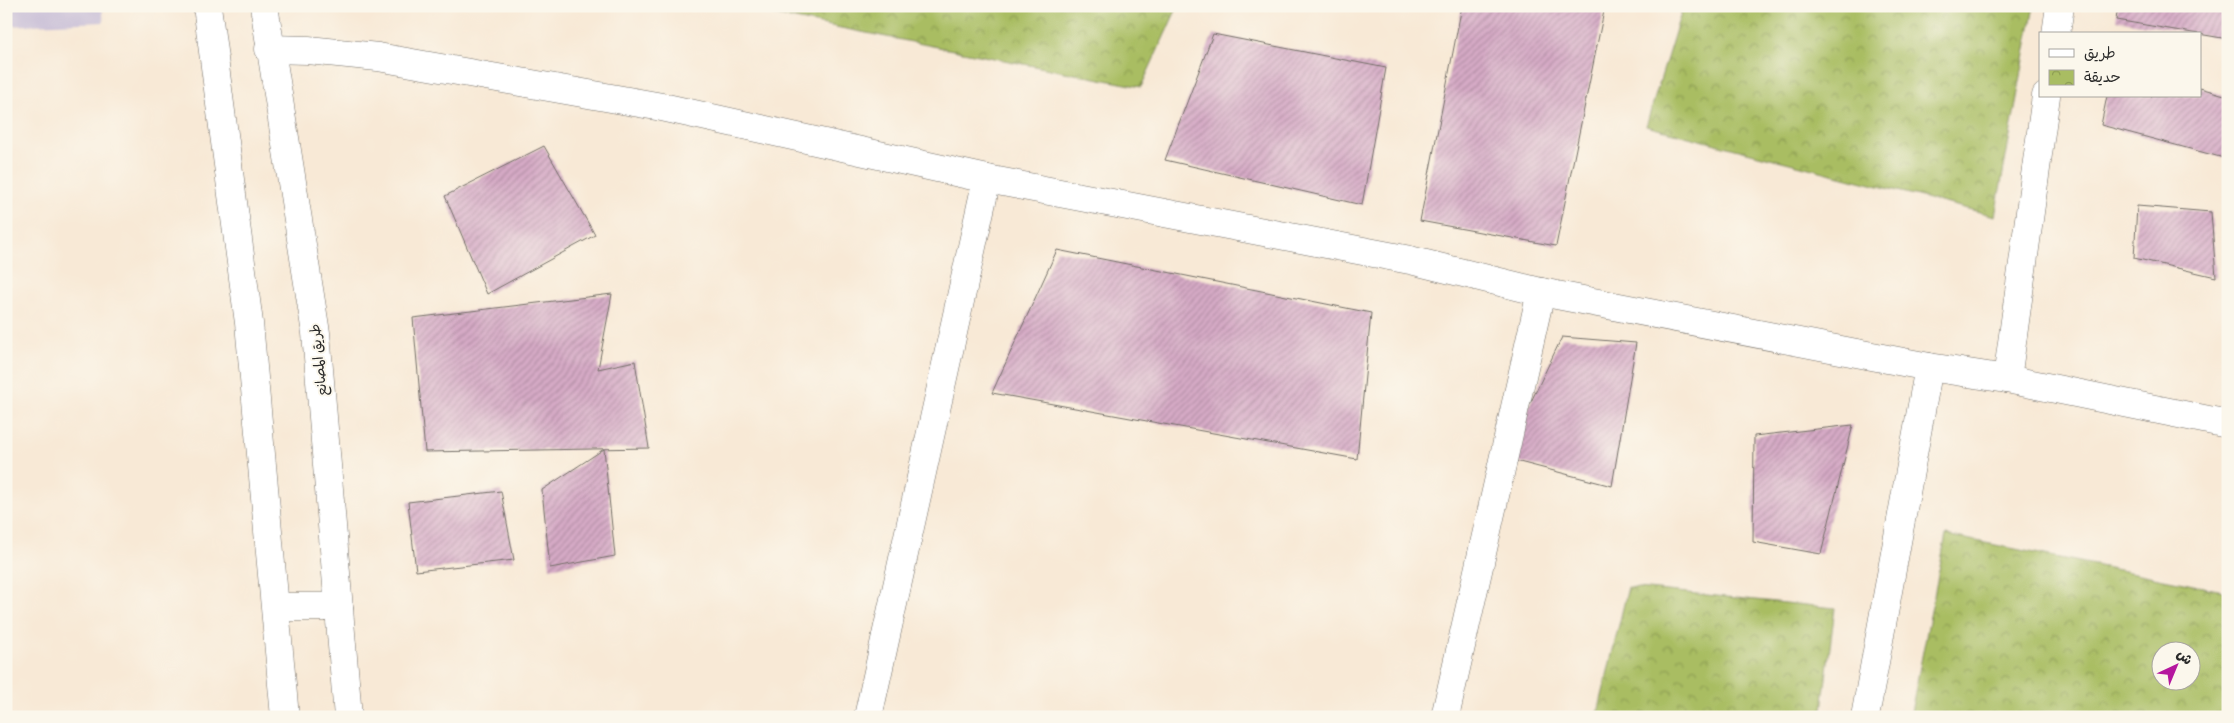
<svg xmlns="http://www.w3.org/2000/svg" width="2234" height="723" font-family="Delius,'Playpen Sans Arabic',sans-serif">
	<defs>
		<pattern id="park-crowns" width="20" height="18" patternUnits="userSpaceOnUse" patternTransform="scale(1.25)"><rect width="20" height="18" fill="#a9bd62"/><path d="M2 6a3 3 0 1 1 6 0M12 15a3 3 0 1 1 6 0" fill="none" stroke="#8a9a51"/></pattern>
		<pattern id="building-hatch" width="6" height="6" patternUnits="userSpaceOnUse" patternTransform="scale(1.25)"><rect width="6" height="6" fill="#d6aac6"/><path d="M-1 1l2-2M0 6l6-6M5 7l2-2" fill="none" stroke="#ae8ba1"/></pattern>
	</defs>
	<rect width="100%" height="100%" fill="#fbf7ec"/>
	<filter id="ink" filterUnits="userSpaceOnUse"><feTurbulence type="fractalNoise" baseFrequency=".02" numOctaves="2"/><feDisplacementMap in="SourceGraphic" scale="10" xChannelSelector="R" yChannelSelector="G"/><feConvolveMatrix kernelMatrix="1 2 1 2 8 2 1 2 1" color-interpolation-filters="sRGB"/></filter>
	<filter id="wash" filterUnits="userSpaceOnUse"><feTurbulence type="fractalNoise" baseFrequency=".0096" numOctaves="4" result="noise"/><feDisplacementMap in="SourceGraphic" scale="20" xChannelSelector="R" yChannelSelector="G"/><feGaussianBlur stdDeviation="1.12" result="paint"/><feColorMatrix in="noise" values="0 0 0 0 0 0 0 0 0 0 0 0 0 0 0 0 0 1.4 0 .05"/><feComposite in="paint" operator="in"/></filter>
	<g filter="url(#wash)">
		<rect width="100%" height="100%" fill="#f8e9d6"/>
		<!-- industrial -->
		<polygon fill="#c9bfd7" points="6,6 102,6 104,22 6,26"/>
		<!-- park -->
		<g fill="url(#park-crowns)" stroke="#6a7446" fill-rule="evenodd">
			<polygon points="729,6 1178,6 1141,87"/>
			<polygon points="1683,6 2034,6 1995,216 1646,126"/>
			<path d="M 1946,535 L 2228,592 L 2228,717 L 1910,717 ZM 2192,650 L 2192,680 L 2162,680 L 2162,650 Z"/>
			<polygon points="1628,587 1835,608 1821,717 1597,717"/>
		</g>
		<g id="blocks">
			<!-- building -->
			<g fill="url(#building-hatch)">
				<polygon points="1462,6 1605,6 1556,246 1420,221"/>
				<polygon points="2118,6 2228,6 2228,39 2116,20"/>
				<polygon points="1213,34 1386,68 1362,205 1165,160"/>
				<polygon points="2200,88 2228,96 2224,158 2101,125 2107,96 2200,96"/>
				<polygon points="544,146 595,235 487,294 445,196"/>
				<polygon points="2137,206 2211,212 2216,277 2134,258"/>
				<polygon points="1057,250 1371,313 1357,459 992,393"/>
				<polygon points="612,294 598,369 635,361 649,448 425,452 413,318"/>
				<polygon points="1562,337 1636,343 1612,486 1504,458"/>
				<polygon points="1853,425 1821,554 1753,542 1754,436"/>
				<polygon points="604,449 615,556 550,568 542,490"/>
				<polygon points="501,491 514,560 416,571 408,502"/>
			</g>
		</g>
	</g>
	<g filter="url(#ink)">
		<use href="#blocks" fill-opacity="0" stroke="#736e67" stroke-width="1"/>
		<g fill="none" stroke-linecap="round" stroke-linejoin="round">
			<defs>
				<g id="minor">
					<polyline points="2056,34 2060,6"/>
					<polyline points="269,49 308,50 378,57 662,107 987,179 1410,260 1541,292 1929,367 2007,379 2228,424"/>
					<polyline points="2007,379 2046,96"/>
					<polyline points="868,717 987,179"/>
					<polyline points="1445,717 1541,292"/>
					<polyline points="1865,717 1929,367"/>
				</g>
				<g id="major">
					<polyline points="207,6 249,323 285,717"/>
					<polyline points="264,6 316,333 348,717"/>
					<polyline points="276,607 339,607"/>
				</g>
			</defs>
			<!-- minor casing -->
			<use href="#minor" stroke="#736e67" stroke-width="29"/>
			<!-- major casing -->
			<use href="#major" stroke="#736e67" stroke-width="29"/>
			<!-- minor -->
			<use href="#minor" stroke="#fff" stroke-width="28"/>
			<!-- major -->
			<use href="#major" stroke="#fff" stroke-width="28"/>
		</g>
	</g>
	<g text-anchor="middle" stroke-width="4" stroke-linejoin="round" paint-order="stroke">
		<!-- street labels -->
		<g font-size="14" fill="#2b2b2b" stroke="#fbf7ec">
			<text transform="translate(318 360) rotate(-96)" y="5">طريق المصانع</text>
		</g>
	</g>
	<!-- margin -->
	<rect width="2234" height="723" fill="none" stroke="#fbf7ec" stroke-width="25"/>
	<!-- legend -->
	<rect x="2039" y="32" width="162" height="65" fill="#fbf7ec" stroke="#a8a59f"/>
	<rect x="2049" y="49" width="25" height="8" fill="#ffffff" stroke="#a8a59f"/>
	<text x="2084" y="58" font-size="15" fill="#2b2b2b">طريق</text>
	<rect x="2049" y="70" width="25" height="15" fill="url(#park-crowns)" stroke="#a8a59f"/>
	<text x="2084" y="82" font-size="15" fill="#2b2b2b">حديقة</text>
	<!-- north arrow -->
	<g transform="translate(2176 666) rotate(44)"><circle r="24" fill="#fbf7ec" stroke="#a8a59f"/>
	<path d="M0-4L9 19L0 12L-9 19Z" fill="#b5179e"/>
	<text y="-8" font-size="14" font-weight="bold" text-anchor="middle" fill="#2b2b2b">ش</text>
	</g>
</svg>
